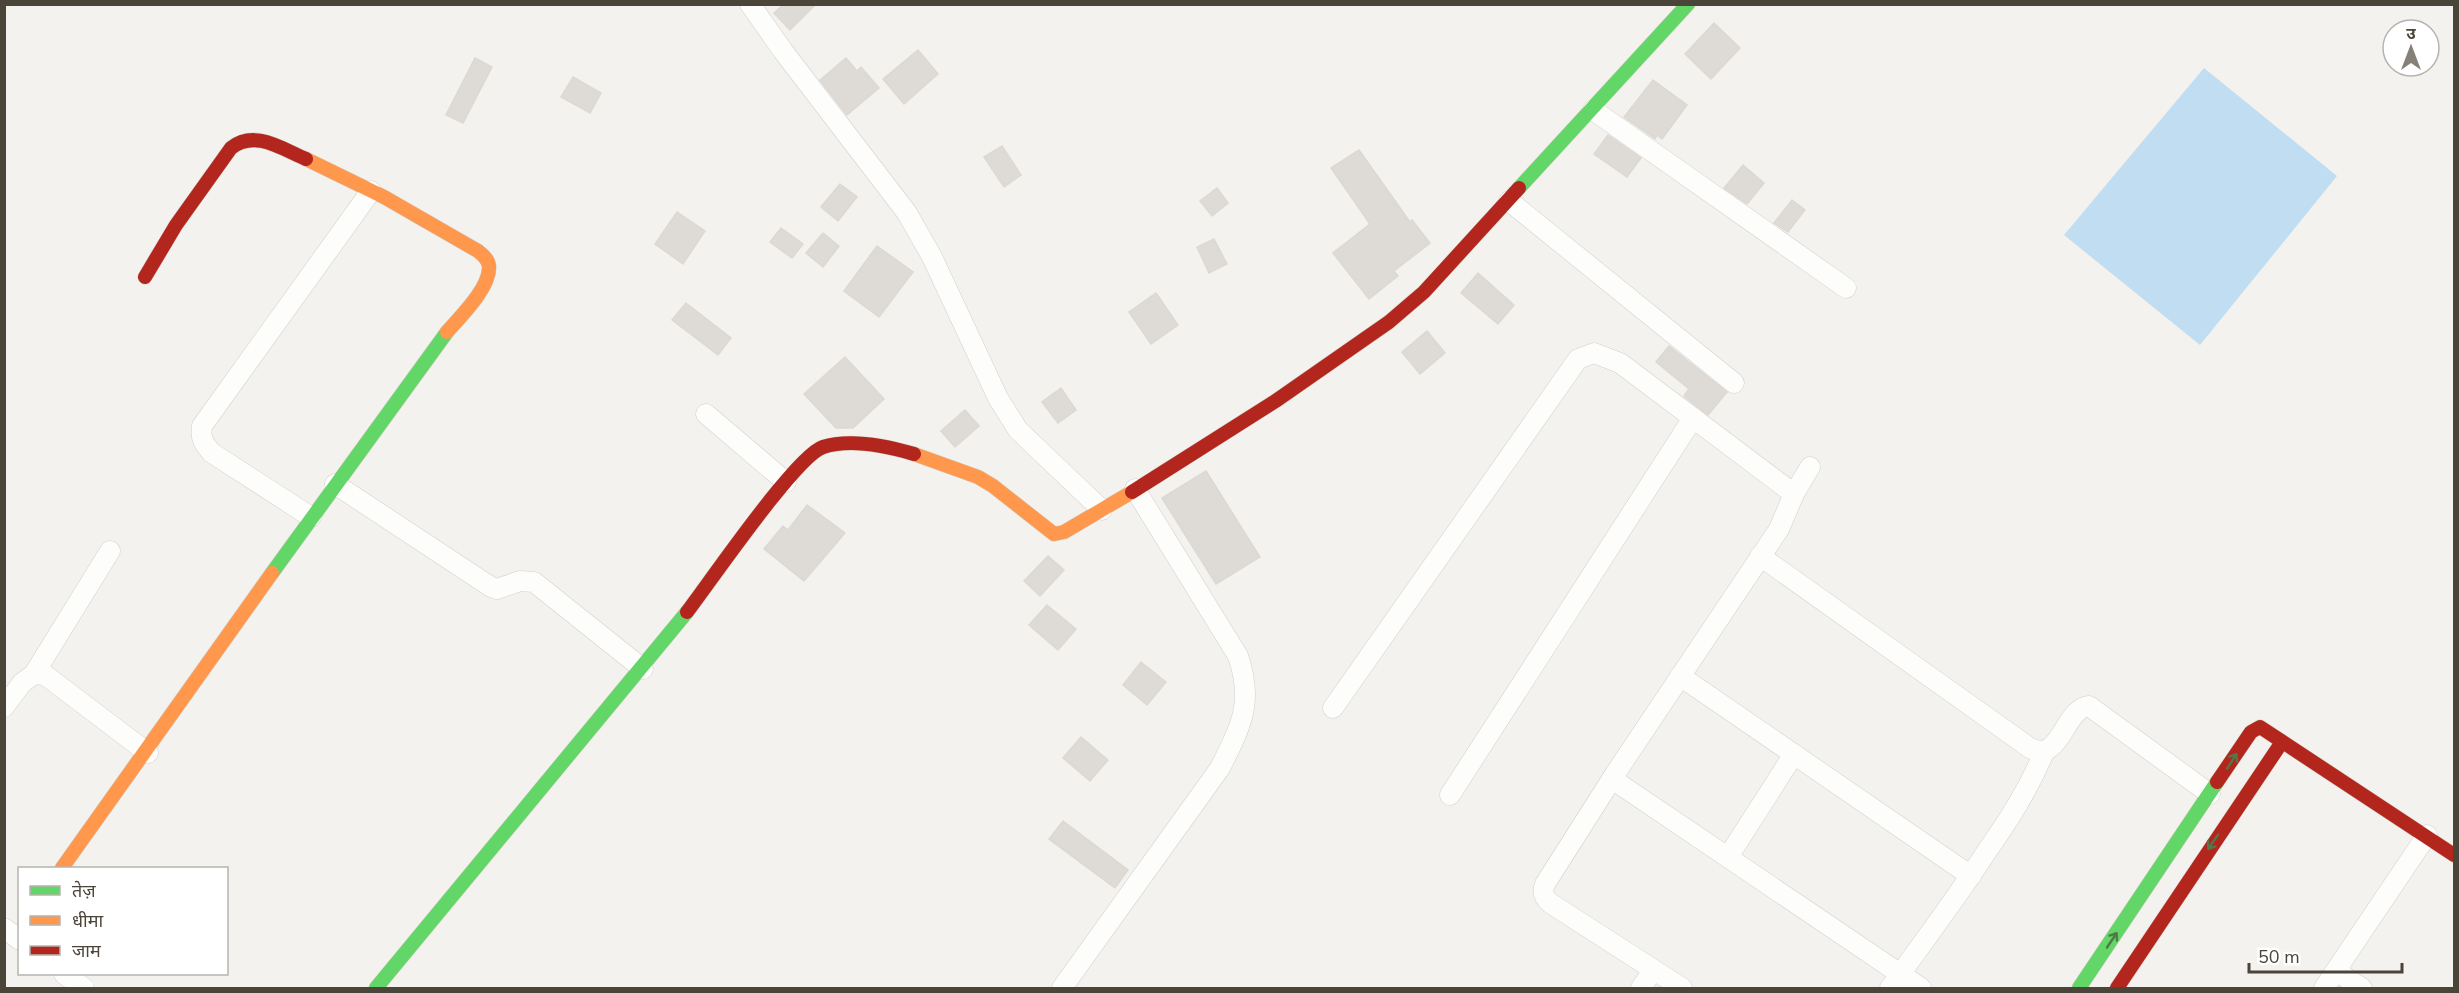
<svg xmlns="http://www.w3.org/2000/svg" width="2459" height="993" font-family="'Nunito Sans','Noto Sans Devanagari',sans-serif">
	<rect width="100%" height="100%" fill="#f4f2ee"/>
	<!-- water -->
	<polygon fill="#c0ddf1" points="2204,68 2337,176 2200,345 2064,235"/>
	<!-- building -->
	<g fill="#dedbd6" stroke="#dcd9d4" stroke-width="1.5">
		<polygon points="784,4 816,4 790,30 774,13"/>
		<polygon points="1714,23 1740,48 1711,79 1685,54"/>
		<polygon points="918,50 938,74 904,104 883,79"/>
		<polygon points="475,58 492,67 463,123 446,115"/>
		<polygon points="846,58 857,71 861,67 879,88 847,115 820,80"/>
		<polygon points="573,77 601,93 590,113 561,97"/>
		<polygon points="1653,80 1687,105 1662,139 1657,135 1655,139 1624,117"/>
		<polygon points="1608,135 1641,158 1627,177 1594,154"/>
		<polygon points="1002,146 1021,175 1004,187 984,157"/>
		<polygon points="1359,150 1410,222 1412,220 1430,243 1394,271 1398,276 1369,299 1333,253 1370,224 1331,168"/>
		<polygon points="1743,165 1764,183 1747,204 1724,188"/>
		<polygon points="840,184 857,197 838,221 821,207"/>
		<polygon points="1217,188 1228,203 1212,216 1200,201"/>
		<polygon points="1792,200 1805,210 1788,232 1774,223"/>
		<polygon points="677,212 705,231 683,264 655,244"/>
		<polygon points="781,228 803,244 792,258 770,242"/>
		<polygon points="823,233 839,246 823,267 806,253"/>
		<polygon points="1214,239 1227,264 1209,273 1197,247"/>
		<polygon points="877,246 913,272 879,317 844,291"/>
		<polygon points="1478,273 1514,305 1498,324 1461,293"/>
		<polygon points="1156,293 1178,325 1151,344 1129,312"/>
		<polygon points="686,303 731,338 718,355 672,320"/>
		<polygon points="1427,331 1445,353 1420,374 1402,352"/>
		<polygon points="1669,346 1727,392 1708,415 1684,396 1689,389 1656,362"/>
		<polygon points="845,357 884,399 853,428 836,428 804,394"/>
		<polygon points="1061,388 1076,410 1058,423 1042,402"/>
		<polygon points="965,410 979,426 955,447 941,431"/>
		<polygon points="1206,471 1260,557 1216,584 1162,498"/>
		<polygon points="807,505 845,533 804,581 764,549 783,526 788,530"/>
		<polygon points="1048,556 1064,570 1040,596 1024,581"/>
		<polygon points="1047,605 1076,629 1058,650 1029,625"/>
		<polygon points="1141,662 1166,682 1147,705 1123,685"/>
		<polygon points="1081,737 1108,760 1090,781 1063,758"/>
		<polygon points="1063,821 1128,870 1115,888 1049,839"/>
	</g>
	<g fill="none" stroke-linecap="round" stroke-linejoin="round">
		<defs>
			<g id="street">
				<polyline points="750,4 783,51 907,213 932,257 998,398 1018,430 1102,510"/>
				<polyline points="1593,110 1846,288"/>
				<polyline points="1509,201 1734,383"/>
				<polyline points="706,414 786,482"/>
				<polyline points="335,484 491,587 497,589 520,581 534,582 643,669"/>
				<path d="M 311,517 L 212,453 C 204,444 200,439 202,426 L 371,191"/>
				<path d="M 1760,556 L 2030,748 C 2061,764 2064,708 2089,706 L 2210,794"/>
				<polyline points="34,674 45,675 148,753"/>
				<polyline points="1680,676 1971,876"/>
				<polyline points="4,707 22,683 34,674 110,551"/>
				<polyline points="1333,708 1578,359 1594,353 1620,363 1794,494"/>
				<polyline points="1612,779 1921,988"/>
				<polyline points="1450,795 1693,418"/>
				<polyline points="1728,857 1794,754"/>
				<polyline points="4,928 20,940"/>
				<polyline points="2336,971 2362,988"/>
				<polyline points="64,974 84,988"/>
				<path d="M 1062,988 L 1220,768 C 1241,726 1254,703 1238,656 L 1135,489"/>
				<polyline points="1641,988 1653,970"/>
				<path d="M 1682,988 L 1550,903 C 1543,897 1542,892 1545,884 L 1615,774 L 1779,529 L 1794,494 L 1810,467"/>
				<path d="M 1890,988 C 1922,944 1955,900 1985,854 C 2008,821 2029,789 2044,752"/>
				<polyline points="2324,988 2427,835"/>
			</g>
			<g id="fast">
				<polyline points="1519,188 1688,4"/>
				<polyline points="272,573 447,332"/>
				<polyline points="376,988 687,612"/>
				<polyline points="2079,988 2217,782"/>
			</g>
			<g id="slow">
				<path d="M 306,159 L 384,197 L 478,251 C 483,255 489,260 489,267 C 490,288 460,317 447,332"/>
				<polyline points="914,454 978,477 993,486 1054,534 1064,532 1132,492"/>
				<polyline points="62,868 272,573"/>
			</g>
			<g id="jam">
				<path d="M 145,277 L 176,225 L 231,148 C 255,129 282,149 306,159"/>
				<polyline points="1132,492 1277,400 1389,322 1424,292 1519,188"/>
				<path d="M 687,612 C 710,582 796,456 823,447 C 851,438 887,446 914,454"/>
				<polyline points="2217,782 2251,732 2260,727 2454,855"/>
				<polyline points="2117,988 2282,742"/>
			</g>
		</defs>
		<!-- street casing -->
		<use href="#street" stroke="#d2d0cb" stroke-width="21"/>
		<!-- fast casing -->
		<use href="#fast" stroke="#d3cfc5" stroke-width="15"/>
		<!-- slow casing -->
		<use href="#slow" stroke="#d3cfc5" stroke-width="15"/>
		<!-- jam casing -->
		<use href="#jam" stroke="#d3cfc5" stroke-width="15"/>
		<!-- street -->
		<use href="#street" stroke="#fdfdfc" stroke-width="20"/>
		<!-- fast -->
		<use href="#fast" stroke="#63d668" stroke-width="14"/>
		<!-- slow -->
		<use href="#slow" stroke="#ff974d" stroke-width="14"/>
		<!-- jam -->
		<use href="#jam" stroke="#b3261e" stroke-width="14"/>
	</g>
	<!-- one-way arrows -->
	<defs><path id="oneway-shaft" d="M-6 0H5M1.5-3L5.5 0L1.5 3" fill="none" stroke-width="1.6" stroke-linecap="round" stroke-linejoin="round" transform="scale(1.5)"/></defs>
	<g stroke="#537749">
		<use href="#oneway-shaft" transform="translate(2232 761) rotate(-57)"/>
		<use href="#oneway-shaft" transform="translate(2213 842) rotate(125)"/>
		<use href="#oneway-shaft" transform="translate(2112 940) rotate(-56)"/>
	</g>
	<!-- border -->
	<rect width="2459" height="993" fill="none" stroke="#4b4439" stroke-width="12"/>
	<!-- legend -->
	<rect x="18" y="867" width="210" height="108" fill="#ffffff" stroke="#b7b4b0" stroke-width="1.5"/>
	<rect x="30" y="886" width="30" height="9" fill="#63d668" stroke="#b7b4b0" stroke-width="1.5"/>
	<text x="72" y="897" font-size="18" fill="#4b4439">तेज़</text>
	<rect x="30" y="916" width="30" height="9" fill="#ff974d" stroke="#b7b4b0" stroke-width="1.5"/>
	<text x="72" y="927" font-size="18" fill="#4b4439">धीमा</text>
	<rect x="30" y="946" width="30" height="9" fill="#b3261e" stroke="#b7b4b0" stroke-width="1.5"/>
	<text x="72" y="957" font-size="18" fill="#4b4439">जाम</text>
	<!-- north arrow -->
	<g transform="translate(2411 48)"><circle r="28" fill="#ffffff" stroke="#b7b4b0" stroke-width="1.5"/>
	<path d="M0-4.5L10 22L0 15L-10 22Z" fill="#868178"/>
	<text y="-9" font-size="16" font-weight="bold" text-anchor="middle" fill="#4b4439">उ</text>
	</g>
	<!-- scale -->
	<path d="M2249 963v9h153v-9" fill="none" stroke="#4b4439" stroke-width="3"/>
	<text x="2258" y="963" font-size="18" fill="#4b4439" stroke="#ffffff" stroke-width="4.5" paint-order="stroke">50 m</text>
</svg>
